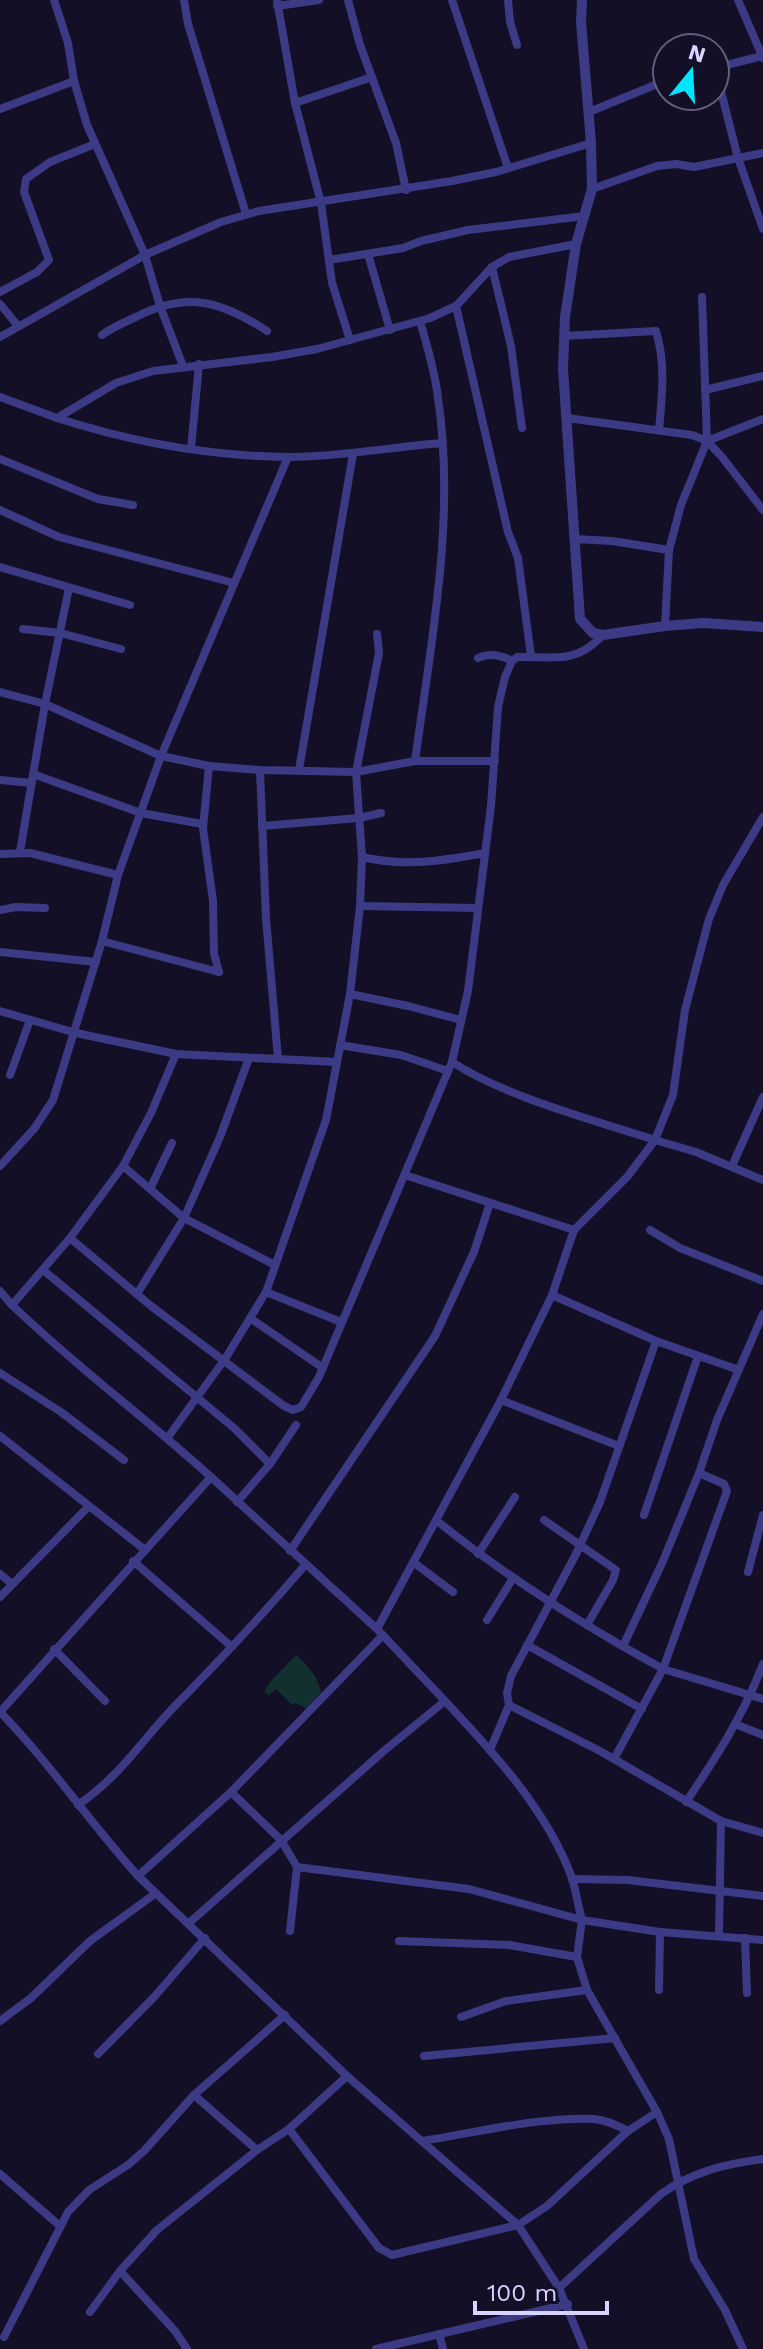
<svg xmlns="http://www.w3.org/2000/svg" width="763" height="2349" font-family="'Work Sans',sans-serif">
	<rect width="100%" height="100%" fill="#130f26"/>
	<!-- green -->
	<path fill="#12302f" d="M 296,1655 C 308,1665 318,1677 321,1692 L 307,1709 L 295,1703 L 292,1705 L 276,1689 L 269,1695 L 264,1692 L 270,1682 Z"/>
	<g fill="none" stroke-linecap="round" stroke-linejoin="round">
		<!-- minor -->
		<g stroke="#3d3a85" stroke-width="8">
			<polyline points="184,0 188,24 246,214"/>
			<polyline points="277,0 295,103 321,203 332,283 350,340"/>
			<polyline points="348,0 360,45 396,143 406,190"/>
			<polyline points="452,0 508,168"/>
			<polyline points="508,0 510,22 517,45"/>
			<polyline points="738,0 763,58"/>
			<polyline points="277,6 319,0"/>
			<polyline points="762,56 715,68 738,158 763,229"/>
			<polyline points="295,103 372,77"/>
			<polyline points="0,109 74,81"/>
			<polyline points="589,112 667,80"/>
			<polyline points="592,189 657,166 676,164 694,167 763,153"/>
			<polyline points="368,254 390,330"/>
			<polyline points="329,260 403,248 421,241 468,230 584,216"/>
			<polyline points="492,267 511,346 522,428"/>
			<polyline points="0,292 37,272 49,260 24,192 26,179 50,162 95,144"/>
			<polyline points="0,304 18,326"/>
			<polyline points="456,306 508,532 518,558 531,656"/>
			<path d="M 420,321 C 427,346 435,371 438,398 C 456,518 431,643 415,761 L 495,761"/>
			<path d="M 102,335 C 113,327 125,322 136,317 C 187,291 221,301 267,331"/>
			<path d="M 564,336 L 656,331 C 666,364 662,396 659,430"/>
			<polyline points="0,337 145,255 87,125 74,81 68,43 54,0"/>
			<polyline points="183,366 160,306 145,255 221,222 259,211 452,181 496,172 591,143"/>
			<polyline points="705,390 763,376"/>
			<polyline points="0,397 57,418 116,383 153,371 272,357 317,349 430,318 456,306 492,267 509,257 576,244"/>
			<path d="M 57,418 C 131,442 210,456 288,457 C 340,457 391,447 442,443"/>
			<polyline points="567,418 692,435 707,441 722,457 763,510"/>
			<polyline points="707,441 763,419"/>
			<polyline points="191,449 199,364"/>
			<polyline points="0,459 98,499 133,505"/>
			<polyline points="0,510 59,537 234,583"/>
			<polyline points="574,539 612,541 669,550"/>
			<polyline points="0,567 130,605"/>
			<polyline points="665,626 669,550 681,505 707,441 702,297"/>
			<polyline points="23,629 60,633 121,649"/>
			<path d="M 478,658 C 490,652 501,655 512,661"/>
			<polyline points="0,692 45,704 161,756 209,766 260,770 356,772 415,761"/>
			<polyline points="209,766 203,828 213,901 214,954 219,972"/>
			<polyline points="260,770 266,918 278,1059"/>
			<polyline points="299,770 353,454"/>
			<polyline points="33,774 141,813 202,824"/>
			<polyline points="0,780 32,783"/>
			<polyline points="262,826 359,818 381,813"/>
			<polyline points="20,852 45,704 69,588"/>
			<polyline points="0,854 30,853 118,875"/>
			<path d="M 362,857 C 404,867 442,861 485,853"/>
			<polyline points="360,906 478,908"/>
			<polyline points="0,910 16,907 45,908"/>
			<polyline points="102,941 219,972"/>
			<polyline points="0,952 96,962"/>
			<polyline points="350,994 408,1006 461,1020"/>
			<polyline points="0,1011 76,1033 176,1054 337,1062"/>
			<polyline points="340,1045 401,1055 448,1071"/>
			<path d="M 452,1062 C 506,1097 593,1120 655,1140 L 673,1095 L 685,1010 L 709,919 L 723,885 L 763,817"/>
			<polyline points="10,1075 30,1020"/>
			<polyline points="0,1166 34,1129 53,1100 102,941 118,875 161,756 288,457"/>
			<polyline points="123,1166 184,1218 275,1265"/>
			<polyline points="732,1166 763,1097"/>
			<polyline points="405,1175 574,1230"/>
			<polyline points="150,1189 172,1143"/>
			<polyline points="650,1230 680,1248 763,1281"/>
			<polyline points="70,1238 123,1166 151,1113 176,1054"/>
			<polyline points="43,1270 234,1428 270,1464"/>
			<polyline points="0,1291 12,1305"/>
			<polyline points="266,1292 341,1322"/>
			<polyline points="137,1294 184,1218 220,1137 249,1058"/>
			<polyline points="552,1295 656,1341 739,1370"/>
			<polyline points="763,1314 717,1420 699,1473 724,1484 727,1491 663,1669 763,1699"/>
			<polyline points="250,1318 323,1368"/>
			<polyline points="0,1373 61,1412 124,1460"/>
			<polyline points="501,1400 619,1446"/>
			<polyline points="0,1436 144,1549"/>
			<polyline points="168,1437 225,1359 266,1292 326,1120 350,994 360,906 362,857 356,772 379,653 377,634"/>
			<polyline points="211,1477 377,1629 445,1701"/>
			<polyline points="237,1502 270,1464 296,1425"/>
			<polyline points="644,1515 698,1356"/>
			<path d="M 436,1520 C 506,1577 583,1625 663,1669 L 614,1759"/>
			<polyline points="544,1520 616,1570 613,1580 587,1625"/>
			<polyline points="290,1551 435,1336 474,1252 490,1203"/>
			<polyline points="478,1554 515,1497"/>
			<polyline points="133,1561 232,1647"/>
			<polyline points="413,1562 453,1592"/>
			<polyline points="748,1572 763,1515"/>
			<polyline points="0,1574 12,1584"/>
			<polyline points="0,1597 89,1506"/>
			<polyline points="487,1620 513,1578"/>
			<polyline points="377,1629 501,1400 552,1295 574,1230 627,1177 655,1140 696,1152 763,1180"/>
			<polyline points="527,1645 642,1709"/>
			<polyline points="623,1646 663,1561 699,1473"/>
			<polyline points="54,1649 105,1701"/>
			<polyline points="509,1705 600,1751 721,1821 763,1833"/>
			<path d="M 0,1712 L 211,1477 C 146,1418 75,1366 12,1305 L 70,1238 L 151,1306 L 284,1406 L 293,1410 L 301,1407 L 319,1377 L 452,1062 L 468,991 L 491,806 L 498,707 L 505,677 L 512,661 L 517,657 C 554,656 575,665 603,635"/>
			<path d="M 0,1712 C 50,1763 90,1823 138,1876 L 347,2076 L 518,2225 L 559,2288 L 584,2349"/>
			<polyline points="735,1724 763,1735"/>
			<polyline points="490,1750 509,1705 507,1693 511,1676 576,1554 600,1502 656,1341"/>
			<polyline points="231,1792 281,1840 297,1867 290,1931"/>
			<path d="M 686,1802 C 716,1758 744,1714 763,1664"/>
			<path d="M 78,1805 C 120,1776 139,1744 172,1709 C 218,1662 263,1615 305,1565"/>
			<polyline points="297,1867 469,1889 582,1920 577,1957 587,1990 657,2112 669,2139 694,2259 725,2310 743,2349"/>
			<polyline points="138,1876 231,1792 383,1635"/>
			<polyline points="572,1879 628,1880 763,1896"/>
			<path d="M 189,1923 L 385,1750 L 445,1701 C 494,1753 547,1810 572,1878 C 576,1891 578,1906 582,1920 L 660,1932 L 763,1940"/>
			<polyline points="719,1935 721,1821"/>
			<polyline points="745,1938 747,1993"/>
			<polyline points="399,1941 509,1945 577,1957"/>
			<polyline points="659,1990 660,1932"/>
			<polyline points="461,2017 506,2001 587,1990"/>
			<polyline points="0,2021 31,1998 90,1941 156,1893"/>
			<polyline points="98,2054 155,1996 205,1938"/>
			<polyline points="424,2056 615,2038"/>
			<polyline points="194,2095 257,2150"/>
			<polyline points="289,2129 379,2248 392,2255 518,2225 547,2206 628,2131 657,2112"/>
			<path d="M 422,2141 C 474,2133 543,2116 594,2119 C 606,2120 617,2125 628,2131"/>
			<polyline points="0,2174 60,2226"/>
			<polyline points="120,2271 175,2331 187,2349"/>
			<path d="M 559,2288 L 661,2194 C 692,2172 725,2164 763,2159"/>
			<polyline points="90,2312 120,2271 157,2230 257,2150 289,2129 347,2076"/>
			<polyline points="439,2334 443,2349"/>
			<polyline points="4,2337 68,2212 89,2190 128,2165 144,2151 194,2095 285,2015"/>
			<polyline points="376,2349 568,2304"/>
		</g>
		<!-- tertiary -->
		<polyline stroke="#3d3a85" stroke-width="10" points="582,0 581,22 591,143 592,189 576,244 565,317 563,369 580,619 593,633 603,635 665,626 703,623 763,627"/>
	</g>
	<!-- north arrow -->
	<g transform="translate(691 72) rotate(18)"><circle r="38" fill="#130f26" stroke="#625e7d" stroke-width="2"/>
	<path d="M0-6L14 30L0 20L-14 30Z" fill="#00e5ff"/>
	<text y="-12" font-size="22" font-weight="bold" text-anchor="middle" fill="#d9d4ff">N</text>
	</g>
	<!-- scale -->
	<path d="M475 2301v12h132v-12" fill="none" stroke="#d9d4ff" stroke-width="4"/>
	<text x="487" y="2301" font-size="24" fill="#d9d4ff" stroke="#130f26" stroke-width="6" paint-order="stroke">100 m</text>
</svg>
